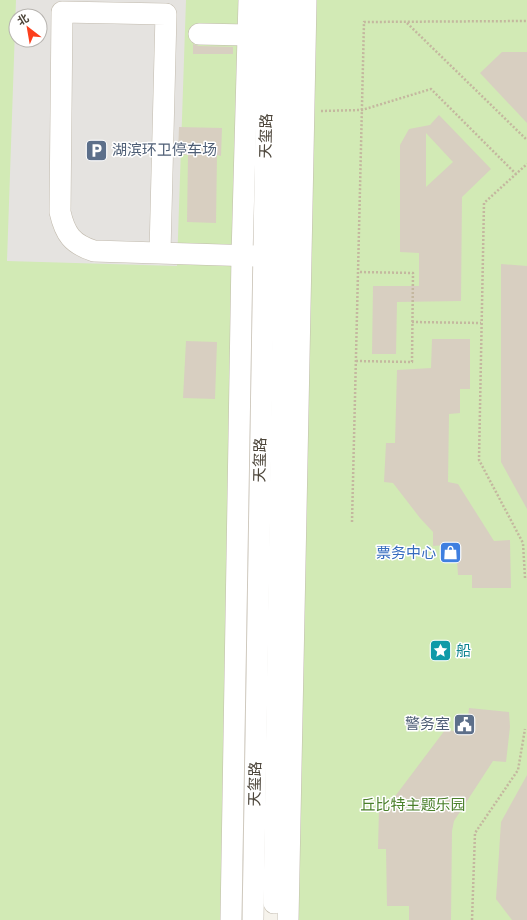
<svg xmlns="http://www.w3.org/2000/svg" width="527" height="920" font-family="'PT Sans Narrow','Noto Sans SC',sans-serif">
	<rect width="100%" height="100%" fill="#f6f3ec"/>
	<!-- green -->
	<g fill="#d2eab5" fill-rule="evenodd">
		<path d="M 0,0 L 253,0 L 241,920 L 0,920 ZM 16,16 L 40,16 L 40,40 L 16,40 Z"/>
		<polygon points="315,0 527,0 527,920 296,920"/>
	</g>
	<!-- parking -->
	<path fill="#e5e3e0" fill-rule="evenodd" d="M 16,0 L 186,0 L 177,266 L 7,261 ZM 16,16 L 40,16 L 40,40 L 16,40 Z"/>
	<!-- building -->
	<g fill="#d8cfc1" fill-rule="evenodd">
		<polygon points="193,44 199,46 233,47 233,54 193,54"/>
		<polygon points="502,52 527,52 527,123 480,73"/>
		<path d="M 439,115 L 491,169 L 462,197 L 461,301 L 397,302 L 396,354 L 372,354 L 373,286 L 419,286 L 419,253 L 400,252 L 400,145 L 409,129 L 430,125 ZM 426,133 L 453,162 L 426,187 Z"/>
		<polygon points="179,127 222,128 221,156 217,155 216,223 187,222 188,155 178,154"/>
		<polygon points="501,264 527,266 527,509 501,462"/>
		<polygon points="432,339 470,339 470,389 460,389 460,413 449,414 448,482 458,484 494,541 510,540 511,588 472,588 472,575 458,575 457,560 445,561 445,545 433,546 433,532 420,518 393,483 384,482 386,443 395,443 397,370 431,368"/>
		<polygon points="186,341 217,342 215,399 183,398"/>
		<polygon points="469,708 509,712 510,727 506,762 493,761 454,821 452,831 451,920 409,920 409,906 387,906 386,849 378,849 379,807 387,807 445,730 455,731 463,717 468,717"/>
		<polygon points="527,775 527,920 512,920 496,899 501,822"/>
	</g>
	<g fill="none" stroke-linecap="round" stroke-linejoin="round">
		<defs>
			<g id="minor">
				<polyline points="199,34 248,35"/>
				<path d="M 160,252 L 166,14 L 62,12 L 60,212 C 65,234 72,244 94,251 L 255,256"/>
				<polyline points="274,903 284,257 286,0"/>
				<polyline points="231,920 242,256 249,0"/>
				<polyline points="253,920 268,0"/>
				<polyline points="288,920 306,0"/>
			</g>
		</defs>
		<!-- minor casing -->
		<use href="#minor" stroke="#c2bbae" stroke-width="22"/>
		<!-- path -->
		<g stroke="#c4b79f" stroke-width="2.5" stroke-dasharray="2 2" stroke-linecap="butt">
			<polyline points="407,23 527,140"/>
			<polyline points="321,111 362,110 431,89 516,174"/>
			<polyline points="412,322 481,323"/>
			<polyline points="356,361 412,362 413,273 358,272"/>
			<polyline points="352,522 364,22 527,21"/>
			<polyline points="525,578 523,543 479,460 484,203 527,164"/>
			<polyline points="472,920 475,833 518,770 525,729"/>
		</g>
		<!-- minor -->
		<use href="#minor" stroke="#fff" stroke-width="21"/>
	</g>
	<!-- icons -->
	<defs>
		<symbol id="parking-square" viewBox="-11 -11 22 22"><rect x="-9" y="-9" width="18" height="18" rx="4" fill="#5c6f8a" stroke="#fff"/><path d="M-3.5-5.5H1a3.5 3.5 0 0 1 0 7H-1V5.5H-3.5ZM-1-3.4V-.6H.8a1.4 1.4 0 0 0 0-2.8Z" fill="#fff"/></symbol>
		<symbol id="shop-square" viewBox="-11 -11 22 22"><rect x="-9" y="-9" width="18" height="18" rx="4" fill="#3f7fe0" stroke="#fff"/><path d="M-5-2.5h2.3a2.7 3.5 0 0 1 5.4 0H5L5.5 6h-11ZM-1.5-2.5h3a1.5 2.3 0 0 0-3 0Z" fill="#fff"/></symbol>
		<symbol id="sight-square" viewBox="-11 -11 22 22"><rect x="-9" y="-9" width="18" height="18" rx="4" fill="#0f9aa8" stroke="#fff"/><path d="M0-6L1.8-2.2L6-1.7L2.9 1.2L3.7 5.4L0 3.3L-3.7 5.4L-2.9 1.2L-6-1.7L-1.8-2.2Z" fill="#fff"/></symbol>
		<symbol id="civic-square" viewBox="-11 -11 22 22"><rect x="-9" y="-9" width="18" height="18" rx="4" fill="#5c6f8a" stroke="#fff"/><path d="M-.6-6.5H3V-4.5H.6V-3L4-1V1h2V6H-6V1h2V-1L-.6-3ZM-1.2 2.5V6h2.4V2.5Z" fill="#fff"/></symbol>
	</defs>
	<g fill-rule="evenodd">
		<use href="#parking-square" x="84" y="138" width="25" height="25"/>
		<use href="#shop-square" x="438" y="540" width="25" height="25"/>
		<use href="#sight-square" x="428" y="638" width="25" height="25"/>
		<use href="#civic-square" x="452" y="712" width="25" height="25"/>
	</g>
	<g text-anchor="middle" stroke-width="3" stroke-linejoin="round" paint-order="stroke">
		<!-- street labels -->
		<g font-size="15" fill="#4b4439" stroke="#fff">
			<text transform="translate(266 136) rotate(-89)" y="5">天玺路</text>
			<text transform="translate(260 460) rotate(-89)" y="5">天玺路</text>
			<text transform="translate(255 784) rotate(-89)" y="5">天玺路</text>
		</g>
		<!-- service labels -->
		<g font-size="15" fill="#4e5e75" stroke="#fff" text-anchor="start">
			<text x="112" y="155">湖滨环卫停车场</text>
			<text x="450" y="729" text-anchor="end">警务室</text>
		</g>
		<!-- shop labels -->
		<g font-size="15" fill="#366cbe" stroke="#fff" text-anchor="end">
			<text x="436" y="558">票务中心</text>
		</g>
		<!-- culture labels -->
		<g font-size="15" fill="#0d838f" stroke="#fff" text-anchor="start">
			<text x="456" y="656">船</text>
		</g>
		<!-- park labels -->
		<g font-size="15" fill="#4a7f2a" stroke="#fff">
			<text x="413" y="810">丘比特主题乐园</text>
		</g>
	</g>
	<!-- north arrow -->
	<g transform="translate(28 28) rotate(329)"><circle r="19" fill="#ffffff" stroke="#b7b4b0"/>
	<path d="M0-3L7 15L0 10L-7 15Z" fill="#fc3f1d"/>
	<text y="-6" font-size="11" font-weight="bold" text-anchor="middle" fill="#4b4439">北</text>
	</g>
</svg>
